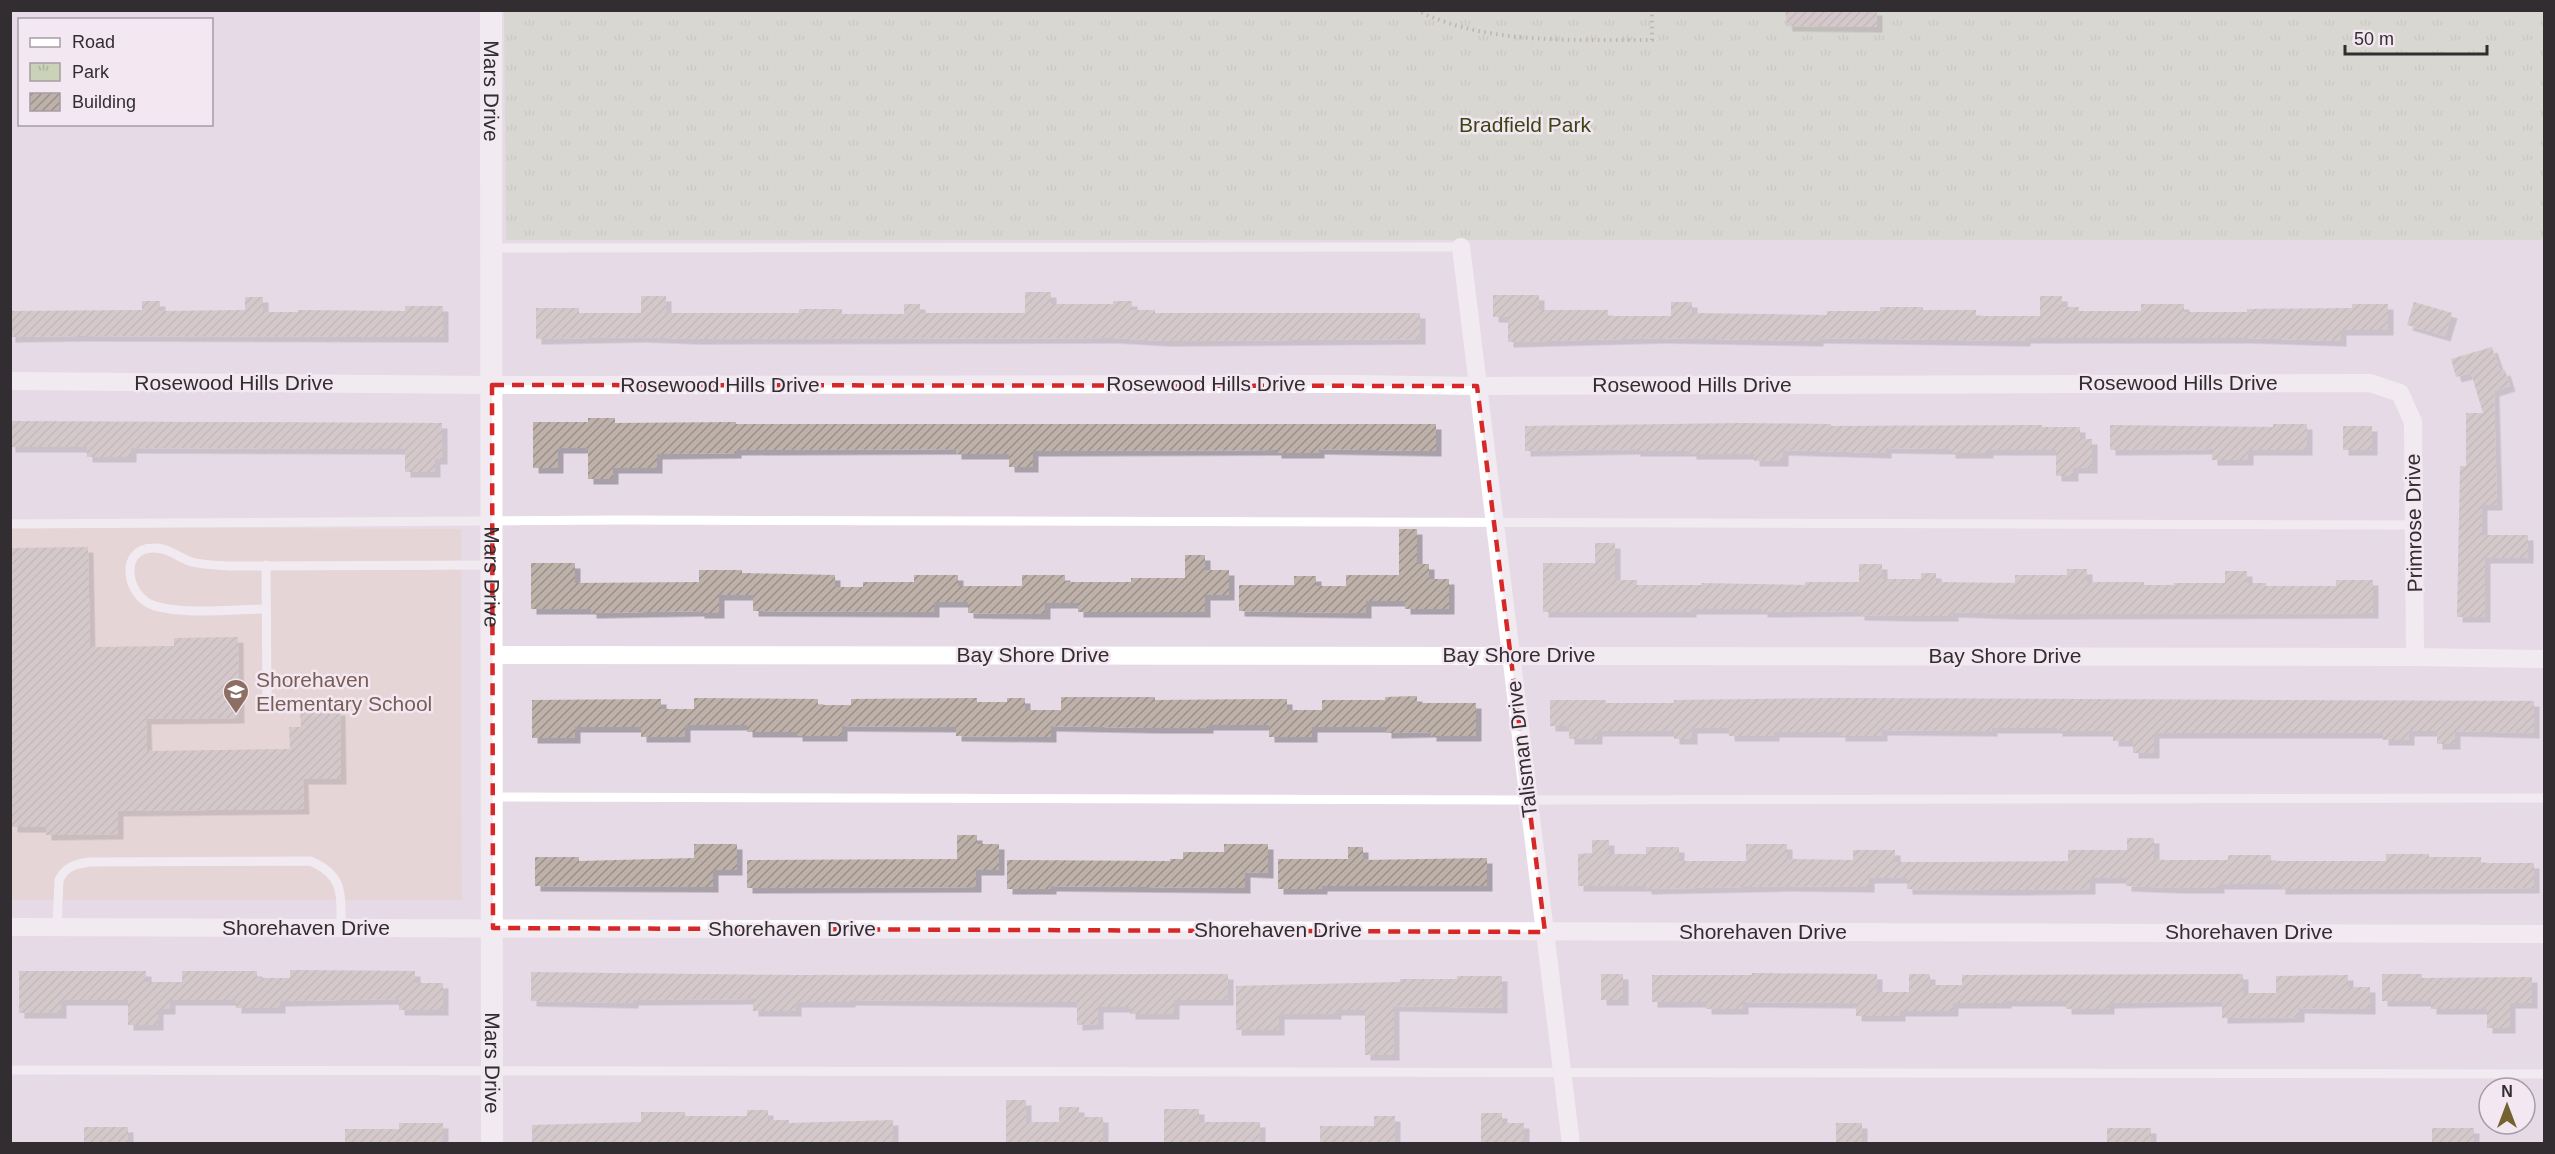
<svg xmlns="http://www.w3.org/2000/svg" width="2555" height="1154" font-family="Helvetica,sans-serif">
	<defs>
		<pattern id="park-tufts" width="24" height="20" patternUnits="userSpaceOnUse" patternTransform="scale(1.5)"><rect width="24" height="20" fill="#cad2b8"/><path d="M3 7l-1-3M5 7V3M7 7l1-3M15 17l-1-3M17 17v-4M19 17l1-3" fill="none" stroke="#aeb59f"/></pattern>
		<pattern id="building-hatch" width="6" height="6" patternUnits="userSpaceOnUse" patternTransform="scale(1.5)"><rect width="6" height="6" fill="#beb1a9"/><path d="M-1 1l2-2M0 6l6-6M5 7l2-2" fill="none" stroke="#9b908a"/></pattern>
		<filter id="shadow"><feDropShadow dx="5.5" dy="5.5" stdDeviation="0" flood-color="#0004"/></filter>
	</defs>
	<rect width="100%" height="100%" fill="#e5dae5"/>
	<!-- education -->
	<polygon fill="#e5cfc3" points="11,527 461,529 462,900 11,900"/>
	<!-- park -->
	<polygon fill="url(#park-tufts)" points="504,11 2544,11 2544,240 506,240"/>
	<!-- building -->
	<g fill="url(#building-hatch)" filter="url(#shadow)">
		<polygon points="1785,10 1877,10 1877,27 1787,26"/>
		<polygon points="1025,292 1051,292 1051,304 1113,304 1113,301 1132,301 1132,310 1155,310 1155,313 1420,313 1420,339 1165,341 1113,338 693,339 641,337 536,339 536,308 579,308 579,313 641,313 641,296 666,296 666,313 799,313 799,309 842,309 842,314 904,314 904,304 920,304 920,313 1025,313"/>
		<polygon points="1493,295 1539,295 1539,310 1608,310 1608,316 1671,316 1671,302 1692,302 1692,313 1827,315 1827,311 1880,311 1880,307 1923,307 1923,310 1976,310 1976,316 2040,316 2040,296 2062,296 2062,307 2079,307 2079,311 2141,311 2141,304 2184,304 2184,312 2247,312 2247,309 2352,308 2352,304 2388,304 2388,330 2341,330 2341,341 2247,338 2025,338 2025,341 1818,338 1818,341 1660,338 1508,342 1508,317 1493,317"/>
		<polygon points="245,297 263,297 263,312 298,312 298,310 405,311 405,306 443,306 443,337 79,336 10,337 10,311 142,310 142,301 160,301 160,311 245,310"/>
		<polygon points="2414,302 2452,313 2445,336 2407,325"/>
		<polygon points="2492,347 2500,371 2505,370 2510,386 2494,391 2497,505 2482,505 2482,535 2528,535 2528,558 2485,558 2485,617 2457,617 2460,466 2466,466 2466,413 2483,413 2471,373 2456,377 2451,359"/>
		<polygon points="588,418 615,418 615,423 736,422 736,424 1436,424 1436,451 1319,449 1319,453 1276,453 1276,450 1033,451 1033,467 1009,467 1009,454 956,454 956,449 736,450 736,453 657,454 657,468 613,468 613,479 588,479 588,448 558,448 558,468 533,468 533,422 588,422"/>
		<polygon points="10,421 442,423 442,459 435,459 435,472 405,472 405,449 131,448 131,457 87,457 87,447 10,447"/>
		<polygon points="1741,423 1831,424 1831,426 2042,425 2042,427 2080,427 2080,439 2092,439 2092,468 2073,468 2073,476 2056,476 2056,450 1988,450 1988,453 1950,453 1950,449 1886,448 1886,453 1783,450 1783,461 1754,461 1754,454 1691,454 1691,451 1635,451 1635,449 1525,451 1525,426"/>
		<polygon points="2273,424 2307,424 2307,450 2248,450 2248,460 2212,460 2212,449 2110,450 2110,425 2273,427"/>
		<rect x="2343" y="426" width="29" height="24"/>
		<polygon points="1399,529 1417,529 1417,564 1429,564 1429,579 1449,579 1449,609 1405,609 1405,601 1366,601 1366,613 1239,611 1239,585 1294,585 1294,576 1316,576 1316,586 1346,586 1346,575 1399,575"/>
		<polygon points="1595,543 1615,543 1615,580 1637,580 1637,585 1702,585 1702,583 1805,585 1805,582 1859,582 1859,564 1882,564 1882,579 1921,579 1921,573 1936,573 1936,582 2015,583 2015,575 2067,575 2067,569 2087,569 2087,582 2144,582 2144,585 2174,585 2174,583 2225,583 2225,571 2247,571 2247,583 2266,583 2266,586 2336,586 2336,580 2373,580 2373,613 2015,614 1953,612 1953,616 1909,616 1859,615 1859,611 1762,612 1762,609 1691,609 1691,612 1543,612 1543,563 1595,563"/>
		<polygon points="88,547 90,647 174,646 174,638 238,637 239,718 146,719 147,751 290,749 289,727 301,727 300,711 340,710 341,779 303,779 304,809 118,811 118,834 46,835 46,827 12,827 10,548"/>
		<polygon points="1185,555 1205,555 1205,570 1229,570 1229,595 1205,595 1205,612 1078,612 1078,603 1045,603 1045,614 968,613 968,602 934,602 934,612 753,611 753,595 719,595 719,613 699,613 699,611 591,613 591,609 531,609 531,563 575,563 575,583 699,582 699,570 742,570 742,573 835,575 835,587 863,587 863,582 914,582 914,575 958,575 958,586 1022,586 1022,575 1065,575 1065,582 1131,582 1131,578 1185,578"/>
		<polygon points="1417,696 1417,703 1476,703 1476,736 1431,736 1431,732 1386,733 1386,727 1312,727 1312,737 1269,737 1269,725 1208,725 1208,728 1155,728 1051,726 1051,737 956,736 956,727 842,726 842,736 797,736 797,732 747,732 747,725 685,725 685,737 641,737 641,727 575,727 575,738 532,738 532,700 661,699 661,709 694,709 694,698 818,699 818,705 851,705 851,699 977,698 977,702 1007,702 1007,698 1025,698 1025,710 1061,710 1061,697 1155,697 1155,700 1287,699 1287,710 1322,710 1322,700 1385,700 1385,697"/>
		<polygon points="1840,698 2534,701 2534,733 2455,731 2455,744 2437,744 2437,731 2409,731 2409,740 2383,740 2383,733 2154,733 2154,753 2133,753 2133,741 2113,741 2113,731 2057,731 2057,728 1992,728 1992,731 1882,730 1882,736 1840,736 1840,732 1774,732 1774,736 1729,736 1729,728 1692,728 1692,739 1674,739 1674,731 1597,731 1597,739 1569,739 1569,726 1550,726 1550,700 1606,700 1606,703 1674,703 1674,700"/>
		<polygon points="957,835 977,835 977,844 999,844 999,870 976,870 976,887 747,888 747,860 957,859"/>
		<polygon points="2127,838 2154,838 2154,859 2166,860 2228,860 2228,855 2271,855 2271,861 2386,861 2386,854 2429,854 2429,857 2481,857 2481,863 2534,863 2534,888 2280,889 2280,884 2219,884 2219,888 2177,888 2126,886 2126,878 2090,878 2090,889 2004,890 1907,889 1907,878 1869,878 1869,887 1787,886 1646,889 1646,886 1578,886 1578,854 1592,853 1592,840 1609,840 1609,854 1646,854 1646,847 1679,847 1679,861 1746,861 1746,844 1787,844 1787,859 1853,860 1853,850 1895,850 1895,862 1961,862 2068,861 2068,850 2127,850"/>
		<polygon points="694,844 737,844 737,870 713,870 713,887 535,886 535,857 579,857 579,861 694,858"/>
		<polygon points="1224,844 1268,844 1268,873 1245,872 1245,888 1051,886 1051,889 1007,889 1007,860 1170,861 1170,859 1183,859 1183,852 1224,852"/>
		<polygon points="1348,847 1363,847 1363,860 1487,858 1487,886 1322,886 1322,889 1278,889 1278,859 1348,859"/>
		<polygon points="290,970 415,971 415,983 443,983 443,1010 399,1010 399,999 280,1001 280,1008 236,1008 236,1000 170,1000 170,1009 158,1009 158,1025 128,1025 128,1000 61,1000 61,1013 19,1013 19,971 146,971 146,982 182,982 182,971 257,971 257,978 290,978"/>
		<polygon points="531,972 796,975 1228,974 1228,1000 1174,1000 1174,1014 1130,1014 1130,1007 1098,1007 1098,1024 1077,1025 1077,1002 850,1000 850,1002 796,1002 796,1011 753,1011 753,999 633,1000 633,1003 531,1001"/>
		<polygon points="1752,973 1877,974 1877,992 1909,992 1909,974 1930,974 1930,985 1962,985 1962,975 2243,974 2243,993 2276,993 2276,976 2348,975 2348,987 2370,987 2370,1009 2299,1008 2299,1017 2222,1018 2222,1001 2109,1003 2109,1009 2066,1009 2066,1001 2006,1001 2006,1003 1953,1003 1953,1011 1900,1011 1900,1016 1856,1016 1856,1003 1743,1002 1743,1009 1706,1009 1706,1002 1652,1002 1652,975 1752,975"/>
		<rect x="1601" y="974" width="22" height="26"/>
		<polygon points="2382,974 2422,974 2422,978 2532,977 2532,1003 2510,1003 2510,1028 2487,1028 2487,1009 2431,1009 2431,1001 2382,1001"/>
		<polygon points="1457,976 1502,976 1502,1008 1394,1006 1394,1055 1365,1055 1365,1010 1336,1010 1336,1014 1279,1014 1279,1030 1236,1030 1236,986 1400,982 1400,979 1457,979"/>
		<polygon points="1006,1100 1026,1100 1026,1122 1059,1122 1059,1107 1079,1107 1079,1117 1103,1117 1103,1143 1006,1143"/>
		<polygon points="1164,1109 1199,1109 1199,1122 1260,1122 1260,1143 1164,1143"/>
		<polygon points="747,1110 768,1110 768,1120 789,1120 789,1123 893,1120 893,1143 532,1143 532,1125 641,1122 641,1112 685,1112 685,1116 747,1116"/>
		<polygon points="1481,1113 1502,1113 1502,1123 1524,1123 1524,1143 1481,1143"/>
		<polygon points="1374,1116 1395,1116 1395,1143 1320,1143 1320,1126 1374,1126"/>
		<polygon points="399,1123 443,1123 443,1143 345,1143 345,1129 399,1129"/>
		<rect x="1836" y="1123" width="26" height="20"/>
		<rect x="84" y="1127" width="44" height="16"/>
		<rect x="2107" y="1128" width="44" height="15"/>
		<rect x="2432" y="1128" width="42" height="15"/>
	</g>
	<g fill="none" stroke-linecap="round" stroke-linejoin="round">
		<!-- path -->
		<path stroke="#8d858c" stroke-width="4" stroke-dasharray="1.5 4.5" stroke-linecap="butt" d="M 1416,10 C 1490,46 1572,39 1652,40 L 1652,10"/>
		<!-- service -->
		<g stroke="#fff" stroke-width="9">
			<polyline points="492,248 1461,247"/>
			<polyline points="10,524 621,520 2414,525"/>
			<polyline points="266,565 267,699"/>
			<path d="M 266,609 C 235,609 184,615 155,606 C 125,597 119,548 153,548 C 167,547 179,558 192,562 C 204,565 216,565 228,566 L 492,565"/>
			<polyline points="493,797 1528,800 2544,798"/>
			<path d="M 57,927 L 59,880 C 65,867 75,864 89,862 L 310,861 C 344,875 341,894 341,928"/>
			<polyline points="10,1070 2544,1074"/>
		</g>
		<!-- minor -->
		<g stroke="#fff" stroke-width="18">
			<polyline points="1461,247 1571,1144"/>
			<polyline points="10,381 492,385 1355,384 1477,386 2370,383 2400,393 2413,422 2415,657"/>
			<polyline points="493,655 2415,657 2544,659"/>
			<polyline points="10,927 2544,934"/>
		</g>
		<!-- tertiary -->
		<path stroke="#fff" stroke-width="22" id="s1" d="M 491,10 L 492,1144"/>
	</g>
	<!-- marked area -->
	<path d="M0 0H2555V1154H0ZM 492,385 L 1477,386 L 1545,932 L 493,928 Z" fill="#e5dae5" fill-opacity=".55" fill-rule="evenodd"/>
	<path fill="none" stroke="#d62828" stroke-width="4.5" stroke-dasharray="12 8" stroke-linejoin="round" d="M 492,385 L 1477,386 L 1545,932 L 493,928 Z"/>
	<!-- icons -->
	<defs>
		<symbol id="school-pin" viewBox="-11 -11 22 30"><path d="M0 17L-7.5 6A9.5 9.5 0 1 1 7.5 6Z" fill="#8d6e63" stroke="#f3e7f2"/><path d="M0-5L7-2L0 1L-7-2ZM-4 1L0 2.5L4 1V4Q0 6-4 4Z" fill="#fff"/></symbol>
	</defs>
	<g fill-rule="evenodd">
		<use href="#school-pin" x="221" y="677" width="30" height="40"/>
	</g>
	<g text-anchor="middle" stroke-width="5" stroke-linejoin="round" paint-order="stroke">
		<!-- street labels -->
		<g font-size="21" fill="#322d31" stroke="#f3e7f2">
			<text dy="7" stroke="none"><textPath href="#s1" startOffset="81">Mars Drive</textPath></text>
			<text x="234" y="390">Rosewood Hills Drive</text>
			<text x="2178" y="390">Rosewood Hills Drive</text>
			<text x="1206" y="391">Rosewood Hills Drive</text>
			<text x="720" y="392">Rosewood Hills Drive</text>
			<text x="1692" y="392">Rosewood Hills Drive</text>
			<text transform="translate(2414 523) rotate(-91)" y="7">Primrose Drive</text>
			<text dy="7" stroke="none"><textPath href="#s1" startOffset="567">Mars Drive</textPath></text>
			<text x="1033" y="662">Bay Shore Drive</text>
			<text x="1519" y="662">Bay Shore Drive</text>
			<text x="2005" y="663">Bay Shore Drive</text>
			<text transform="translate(1522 749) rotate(-97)" y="7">Talisman Drive</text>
			<text x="306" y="935">Shorehaven Drive</text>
			<text x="792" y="936">Shorehaven Drive</text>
			<text x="1278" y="937">Shorehaven Drive</text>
			<text x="1763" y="939">Shorehaven Drive</text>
			<text x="2249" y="939">Shorehaven Drive</text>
			<text dy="7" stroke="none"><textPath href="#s1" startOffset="1053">Mars Drive</textPath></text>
		</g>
		<!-- park labels -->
		<g font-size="21" fill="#394512" stroke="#f3e7f2">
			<text x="1525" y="132">Bradfield Park</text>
		</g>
		<!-- education labels -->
		<g font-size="21" fill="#785e54" stroke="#f3e7f2" text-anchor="start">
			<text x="256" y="687">Shorehaven<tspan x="256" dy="24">Elementary School</tspan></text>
		</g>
	</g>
	<!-- border -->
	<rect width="2555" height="1154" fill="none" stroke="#322d31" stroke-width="24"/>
	<!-- legend -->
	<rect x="18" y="18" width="195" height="108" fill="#f3e7f2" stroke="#a69da5" stroke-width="1.5"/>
	<rect x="30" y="38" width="30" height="9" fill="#ffffff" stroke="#a69da5" stroke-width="1.5"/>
	<text x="72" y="48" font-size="18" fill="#322d31">Road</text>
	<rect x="30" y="63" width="30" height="18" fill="url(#park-tufts)" stroke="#a69da5" stroke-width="1.5"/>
	<text x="72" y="78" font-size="18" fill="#322d31">Park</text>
	<rect x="30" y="93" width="30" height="18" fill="url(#building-hatch)" stroke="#a69da5" stroke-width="1.5"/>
	<text x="72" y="108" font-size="18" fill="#322d31">Building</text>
	<!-- north arrow -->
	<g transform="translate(2507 1106)"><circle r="28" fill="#f3e7f2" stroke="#a69da5" stroke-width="1.5"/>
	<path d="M0-4.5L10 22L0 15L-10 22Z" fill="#756231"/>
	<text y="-9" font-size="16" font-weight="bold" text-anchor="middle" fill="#322d31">N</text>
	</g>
	<!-- scale -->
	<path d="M2345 45v9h142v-9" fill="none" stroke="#322d31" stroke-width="3"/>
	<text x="2354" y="45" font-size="18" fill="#322d31" stroke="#f3e7f2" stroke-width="4.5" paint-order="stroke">50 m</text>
</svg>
